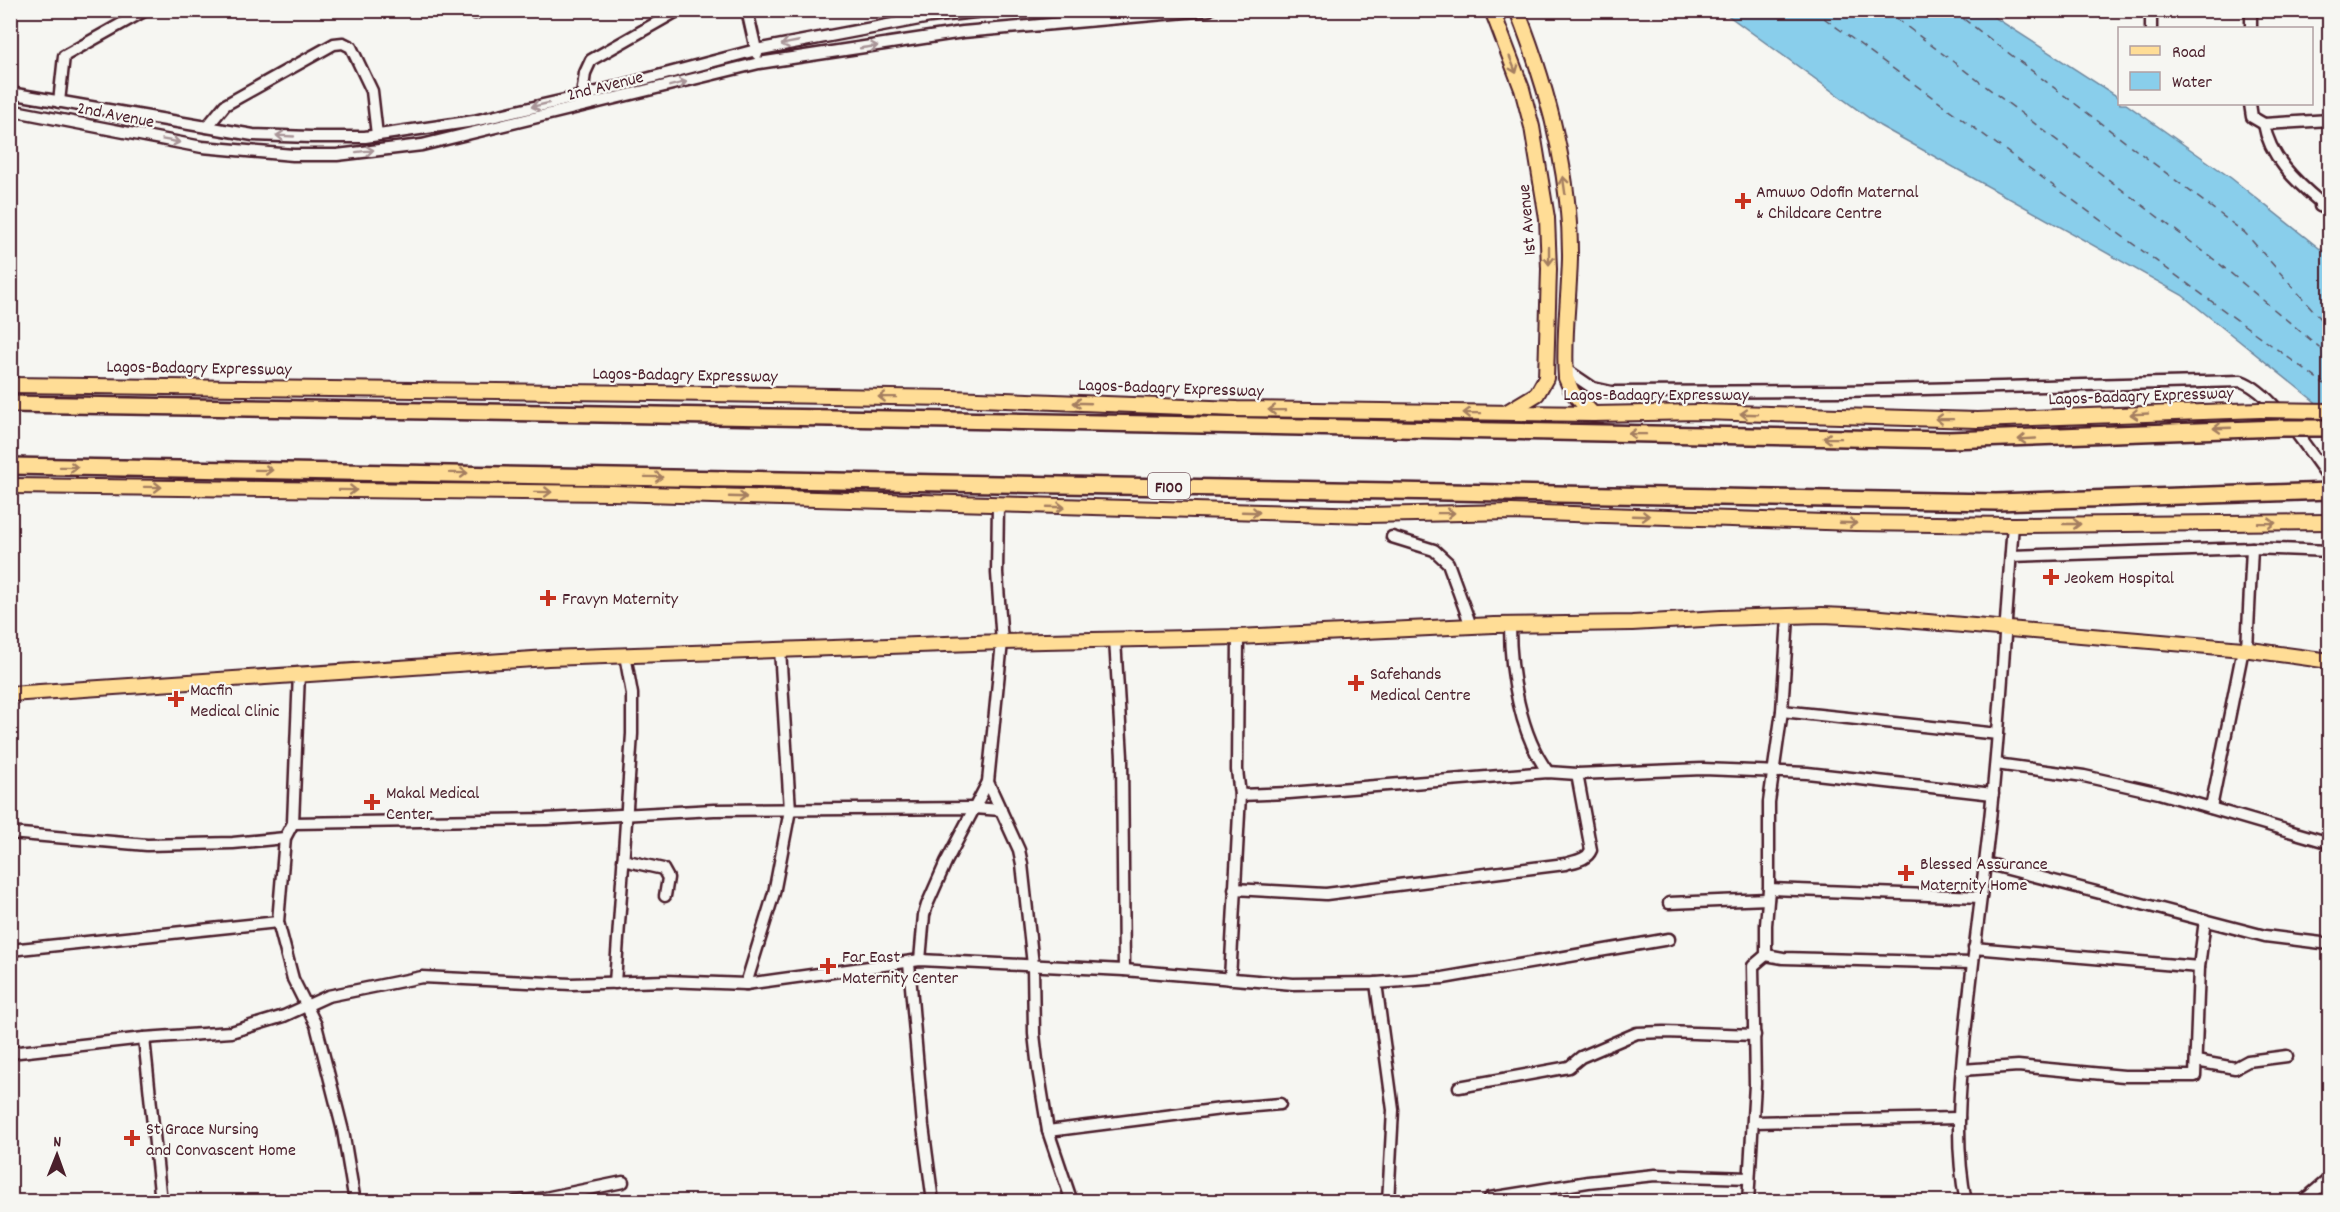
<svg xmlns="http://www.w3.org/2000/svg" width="2340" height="1212" font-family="Dekko,sans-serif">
	<rect width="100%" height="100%" fill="#f6f6f2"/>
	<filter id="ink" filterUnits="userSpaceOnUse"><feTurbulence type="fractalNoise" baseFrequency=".0167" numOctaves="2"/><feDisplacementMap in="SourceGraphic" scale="12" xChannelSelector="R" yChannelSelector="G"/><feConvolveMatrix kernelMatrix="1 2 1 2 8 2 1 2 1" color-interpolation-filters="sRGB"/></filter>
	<g filter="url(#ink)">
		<!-- water -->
		<polygon fill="#89ceeb" stroke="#70889e" stroke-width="1.5" points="1722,11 1985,11 2115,95 2119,99 2120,104 2126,104 2231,178 2329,256 2329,413 2182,295 1880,126"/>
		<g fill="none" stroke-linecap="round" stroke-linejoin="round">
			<!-- ferry -->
			<g stroke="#5d5465" stroke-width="1.5" stroke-dasharray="8 6" stroke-linecap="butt">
				<polyline points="1813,10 2330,388"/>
				<polyline points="1885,10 2216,261 2330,356"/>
				<polyline points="1952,10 2245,233 2330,329"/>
			</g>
			<defs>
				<g id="minor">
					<polyline points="472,10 475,13 483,10"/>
					<polyline points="747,10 757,54"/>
					<polyline points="2151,28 2151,10"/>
					<polyline points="2251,28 2251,10"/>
					<polyline points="10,93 253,135 311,137 365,137 474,121 582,96 756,50 930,17 993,10"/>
					<polyline points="582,96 585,73 591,60 679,10"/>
					<polyline points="59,102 64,56 146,10"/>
					<polyline points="2250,104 2252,117 2264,124 2330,120"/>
					<polyline points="10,110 202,147 293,155 337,155 422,145 759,63 963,32 1209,10"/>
					<path d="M 2264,124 C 2269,156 2296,182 2320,202 L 2320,206 L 2330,210"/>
					<polyline points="207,127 225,105 334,44 343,43 351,47 372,91 377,135"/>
					<path d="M 1565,369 L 1593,388 L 1611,392 L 1844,391 L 2241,381 C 2274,393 2307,450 2330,479"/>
					<polyline points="998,505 997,573 1002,642 988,782 1019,850 1022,864 1033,965 1034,1034 1038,1069 1048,1131 1072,1202"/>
					<polyline points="1392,537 1434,550 1448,563 1471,626"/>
					<polyline points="2011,556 2252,548 2330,551"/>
					<path d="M 1510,626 C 1510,672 1520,735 1548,772"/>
					<polyline points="1115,639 1122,757 1124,970"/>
					<polyline points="2247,650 2252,548"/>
					<polyline points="299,673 293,823 285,838 278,922 293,979 316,1025 343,1131 355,1202"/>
					<polyline points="1782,711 1998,734"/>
					<polyline points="1996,764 2084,776 2159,793 2330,843"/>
					<polyline points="1577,774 1703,769 1807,773 1993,794"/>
					<polyline points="2211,808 2243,649"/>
					<polyline points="293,823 546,819 714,810 974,808 1001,810"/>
					<polyline points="10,833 147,845 233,843 285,838"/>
					<polyline points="623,860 663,869 668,878 665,896"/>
					<polyline points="1985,863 2265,936 2330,944"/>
					<path d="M 1234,889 L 1326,894 L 1565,864 C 1575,861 1587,860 1591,850 L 1577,774 L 1548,772 L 1289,793 L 1240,795"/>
					<polyline points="1769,889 1981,897"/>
					<polyline points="1669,903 1768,899"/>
					<polyline points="1974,948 2199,967"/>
					<polyline points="10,950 278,922"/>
					<polyline points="1766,955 1783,958 1972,963"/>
					<polyline points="920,960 924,915 927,905 946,862 988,782"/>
					<polyline points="909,963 923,1126 933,1202"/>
					<polyline points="1230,979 1240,795 1237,770 1238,637"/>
					<polyline points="615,983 632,734 632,694 625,655"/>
					<polyline points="1376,983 1393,1110 1388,1202"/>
					<polyline points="746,984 774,893 790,810 780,649"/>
					<polyline points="144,1038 161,1202"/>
					<polyline points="10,1053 144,1038 231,1032 284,1016 328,996 422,977 571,984 665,981 746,984 920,960 1124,970 1293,984 1376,983 1443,978 1669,939"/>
					<polyline points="2196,1061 2235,1068 2248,1061 2287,1056"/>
					<polyline points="1962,1070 2018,1066 2124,1076 2195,1076 2199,967 2205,920"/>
					<polyline points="1459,1087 1569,1067 1581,1057 1637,1033 1664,1032 1755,1035"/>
					<polyline points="1754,1122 1959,1118"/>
					<polyline points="1048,1131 1221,1109 1280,1104"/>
					<polyline points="1490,1198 1588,1182 1655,1175 1749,1178"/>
					<polyline points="515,1202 540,1199 623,1182"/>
					<polyline points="1748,1202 1755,1084 1753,966 1766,955 1766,925 1769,889 1769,802 1782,711 1788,617"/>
					<path d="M 1966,1202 C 1955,1149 1959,1096 1964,1044 C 1970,983 1978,924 1985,863 C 1999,751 2004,638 2013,525"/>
					<polyline points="2302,1202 2330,1178"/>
				</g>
				<g id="major">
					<polyline points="1492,10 1522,89 1532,127 1547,218 1549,269 1546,378 1537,394 1507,412"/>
					<path d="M 1517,10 C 1548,89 1571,174 1570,259 C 1569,299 1563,339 1566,378 L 1572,392 L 1593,414"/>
					<polyline points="10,385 650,393 951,398 1237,409 1593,414 1701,412 1977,420 2260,410"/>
					<polyline points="10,486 612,493 1367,515 1512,512 1855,523 2013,525 2330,522"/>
					<polyline points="10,694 548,658 1002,642 1238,637 1494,625 1632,623 1721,618 1822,615 1870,617 2243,649 2330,661"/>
				</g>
				<g id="highway">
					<polyline points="10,404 951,420 1949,440 2280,428"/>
					<polyline points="10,466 1996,502 2330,491"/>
				</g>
			</defs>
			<!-- minor casing -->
			<use href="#minor" stroke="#4a1f2b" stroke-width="15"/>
			<!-- major casing -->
			<use href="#major" stroke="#4a1f2b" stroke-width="18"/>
			<!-- highway casing -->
			<use href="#highway" stroke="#4a1f2b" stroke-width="20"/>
			<!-- minor -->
			<use href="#minor" stroke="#f6f6f2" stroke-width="10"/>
			<!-- major -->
			<use href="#major" stroke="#ffdd96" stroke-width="14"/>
			<!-- highway -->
			<use href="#highway" stroke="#ffdd96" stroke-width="15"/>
			<defs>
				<polyline id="major-bridge" points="2260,410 2330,411"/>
				<polyline id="highway-bridge" points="2280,428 2330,428"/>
			</defs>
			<!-- major-bridge casing -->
			<use href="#major-bridge" stroke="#4a1f2b" stroke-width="18" stroke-linecap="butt"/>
			<!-- highway-bridge casing -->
			<use href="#highway-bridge" stroke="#4a1f2b" stroke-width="20" stroke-linecap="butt"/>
			<!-- major-bridge -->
			<use href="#major-bridge" stroke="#ffdd96" stroke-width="14"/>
			<!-- highway-bridge -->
			<use href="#highway-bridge" stroke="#ffdd96" stroke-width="15"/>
		</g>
		<!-- one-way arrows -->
		<defs><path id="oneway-shaft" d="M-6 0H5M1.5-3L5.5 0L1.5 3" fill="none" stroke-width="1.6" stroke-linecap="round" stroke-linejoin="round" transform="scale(1.5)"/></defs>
		<g stroke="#a99598">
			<use href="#oneway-shaft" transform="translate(790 43) rotate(169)"/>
			<use href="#oneway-shaft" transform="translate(869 47) rotate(-8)"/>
			<use href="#oneway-shaft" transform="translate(678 84) rotate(-14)"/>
			<use href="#oneway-shaft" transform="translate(540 105) rotate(167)"/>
			<use href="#oneway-shaft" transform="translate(285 136) rotate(-177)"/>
			<use href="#oneway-shaft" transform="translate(171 141) rotate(10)"/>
			<use href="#oneway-shaft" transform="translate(365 151) rotate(-7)"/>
		</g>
		<g stroke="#a47e60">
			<use href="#oneway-shaft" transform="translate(1513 65) rotate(68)"/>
			<use href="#oneway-shaft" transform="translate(1564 185) rotate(-98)"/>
			<use href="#oneway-shaft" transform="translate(1549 256) rotate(90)"/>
			<use href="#oneway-shaft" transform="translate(887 397) rotate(-179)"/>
			<use href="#oneway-shaft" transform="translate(1082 403) rotate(-178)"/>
			<use href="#oneway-shaft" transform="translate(1277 410) rotate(-179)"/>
			<use href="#oneway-shaft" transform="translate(1472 413) rotate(-179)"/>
			<use href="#oneway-shaft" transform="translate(1749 414) rotate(-178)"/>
			<use href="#oneway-shaft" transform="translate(2139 414) rotate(177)"/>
			<use href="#oneway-shaft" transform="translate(1944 419) rotate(-179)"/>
			<use href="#oneway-shaft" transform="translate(2222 428) rotate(178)"/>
			<use href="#oneway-shaft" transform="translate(1637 434) rotate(-179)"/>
			<use href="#oneway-shaft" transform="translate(1832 438) rotate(-179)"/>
			<use href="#oneway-shaft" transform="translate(2027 439) rotate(177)"/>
			<use href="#oneway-shaft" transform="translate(69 467) rotate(1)"/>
			<use href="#oneway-shaft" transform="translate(264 470) rotate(1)"/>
			<use href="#oneway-shaft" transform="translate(459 473) rotate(1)"/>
			<use href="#oneway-shaft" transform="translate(654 477) rotate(1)"/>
			<use href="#oneway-shaft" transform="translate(153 487) rotate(1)"/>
			<use href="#oneway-shaft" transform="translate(348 490) rotate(1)"/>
			<use href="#oneway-shaft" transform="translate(543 492) rotate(1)"/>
			<use href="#oneway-shaft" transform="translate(738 497) rotate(2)"/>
			<use href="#oneway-shaft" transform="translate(1056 507) rotate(2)"/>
			<use href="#oneway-shaft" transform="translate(1251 512) rotate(2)"/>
			<use href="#oneway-shaft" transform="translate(1446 513) rotate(-1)"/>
			<use href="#oneway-shaft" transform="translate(1641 516) rotate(2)"/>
			<use href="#oneway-shaft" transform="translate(1848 523) rotate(2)"/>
			<use href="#oneway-shaft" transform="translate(2267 523) rotate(-1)"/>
			<use href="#oneway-shaft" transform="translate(2072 524)"/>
		</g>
	</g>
	<!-- markers -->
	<g fill="#c8321e" stroke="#f6f6f2" stroke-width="2">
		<path d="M1740 192h6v6h6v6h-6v6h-6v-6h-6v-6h6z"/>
		<path d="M2048 568h6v6h6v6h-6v6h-6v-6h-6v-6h6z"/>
		<path d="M545 589h6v6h6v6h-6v6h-6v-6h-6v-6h6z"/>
		<path d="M1353 674h6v6h6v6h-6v6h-6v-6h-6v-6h6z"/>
		<path d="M173 690h6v6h6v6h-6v6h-6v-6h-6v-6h6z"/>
		<path d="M369 793h6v6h6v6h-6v6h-6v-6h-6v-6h6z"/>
		<path d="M1903 864h6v6h6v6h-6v6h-6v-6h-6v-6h6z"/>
		<path d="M825 957h6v6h6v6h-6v6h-6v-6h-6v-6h6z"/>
		<path d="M129 1129h6v6h6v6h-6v6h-6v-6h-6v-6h6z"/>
	</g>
	<g text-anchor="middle" stroke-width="4.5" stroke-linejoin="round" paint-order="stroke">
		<!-- shield labels -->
		<rect fill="#f6f6f2" stroke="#7e6067" stroke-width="1.5" x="1148" y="473" width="42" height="26" rx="4.5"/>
		<g font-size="16" font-weight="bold" fill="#4a1f2b">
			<text x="1169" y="492">F100</text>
		</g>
		<!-- street labels -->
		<g font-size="18" fill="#4a1f2b" stroke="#f6f6f2">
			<text transform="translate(605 85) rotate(-14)" y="6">2nd Avenue</text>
			<text transform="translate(116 114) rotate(11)" y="6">2nd Avenue</text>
			<text transform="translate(1526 220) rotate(-95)" y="6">1st Avenue</text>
			<text transform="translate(199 367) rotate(1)" y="6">Lagos-Badagry Expressway</text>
			<text transform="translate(685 374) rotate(1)" y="6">Lagos-Badagry Expressway</text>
			<text transform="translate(1171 387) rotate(2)" y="6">Lagos-Badagry Expressway</text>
			<text x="1656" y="400">Lagos-Badagry Expressway</text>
			<text transform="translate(2141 395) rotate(-2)" y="6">Lagos-Badagry Expressway</text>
		</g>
		<!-- poi labels -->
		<g font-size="18" fill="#4a1f2b" stroke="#f6f6f2" text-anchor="start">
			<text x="1756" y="197">Amuwo Odofin Maternal<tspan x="1756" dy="21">&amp; Childcare Centre</tspan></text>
			<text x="2064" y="583">Jeokem Hospital</text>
			<text x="562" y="604">Fravyn Maternity</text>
			<text x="1370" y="679">Safehands<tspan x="1370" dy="21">Medical Centre</tspan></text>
			<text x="190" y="695">Macfin<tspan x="190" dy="21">Medical Clinic</tspan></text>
			<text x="386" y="798">Makal Medical<tspan x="386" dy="21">Center</tspan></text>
			<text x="1920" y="869">Blessed Assurance<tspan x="1920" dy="21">Maternity Home</tspan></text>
			<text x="842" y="962">Far East<tspan x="842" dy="21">Maternity Center</tspan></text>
			<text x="146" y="1134">St Grace Nursing<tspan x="146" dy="21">and Convascent Home</tspan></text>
		</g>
	</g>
	<!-- margin -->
	<rect width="2340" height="1212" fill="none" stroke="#f6f6f2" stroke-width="36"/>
	<rect x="18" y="18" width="2304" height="1176" fill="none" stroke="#4a1f2b" stroke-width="2" filter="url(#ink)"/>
	<!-- legend -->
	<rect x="2118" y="27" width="195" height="78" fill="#f6f6f2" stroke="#b1a0a2" stroke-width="1.5"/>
	<rect x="2130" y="46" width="30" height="9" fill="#ffdd96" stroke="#b1a0a2" stroke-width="1.5"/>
	<text x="2172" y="57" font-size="18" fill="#4a1f2b">Road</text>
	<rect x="2130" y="72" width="30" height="18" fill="#89ceeb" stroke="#b1a0a2" stroke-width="1.5"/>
	<text x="2172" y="87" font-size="18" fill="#4a1f2b">Water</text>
	<!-- north arrow -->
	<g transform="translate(57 1155) rotate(1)" stroke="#f6f6f2" stroke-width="4.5" paint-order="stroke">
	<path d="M0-4.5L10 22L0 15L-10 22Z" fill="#4a1f2b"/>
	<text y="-9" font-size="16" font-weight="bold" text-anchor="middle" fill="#4a1f2b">N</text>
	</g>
</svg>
